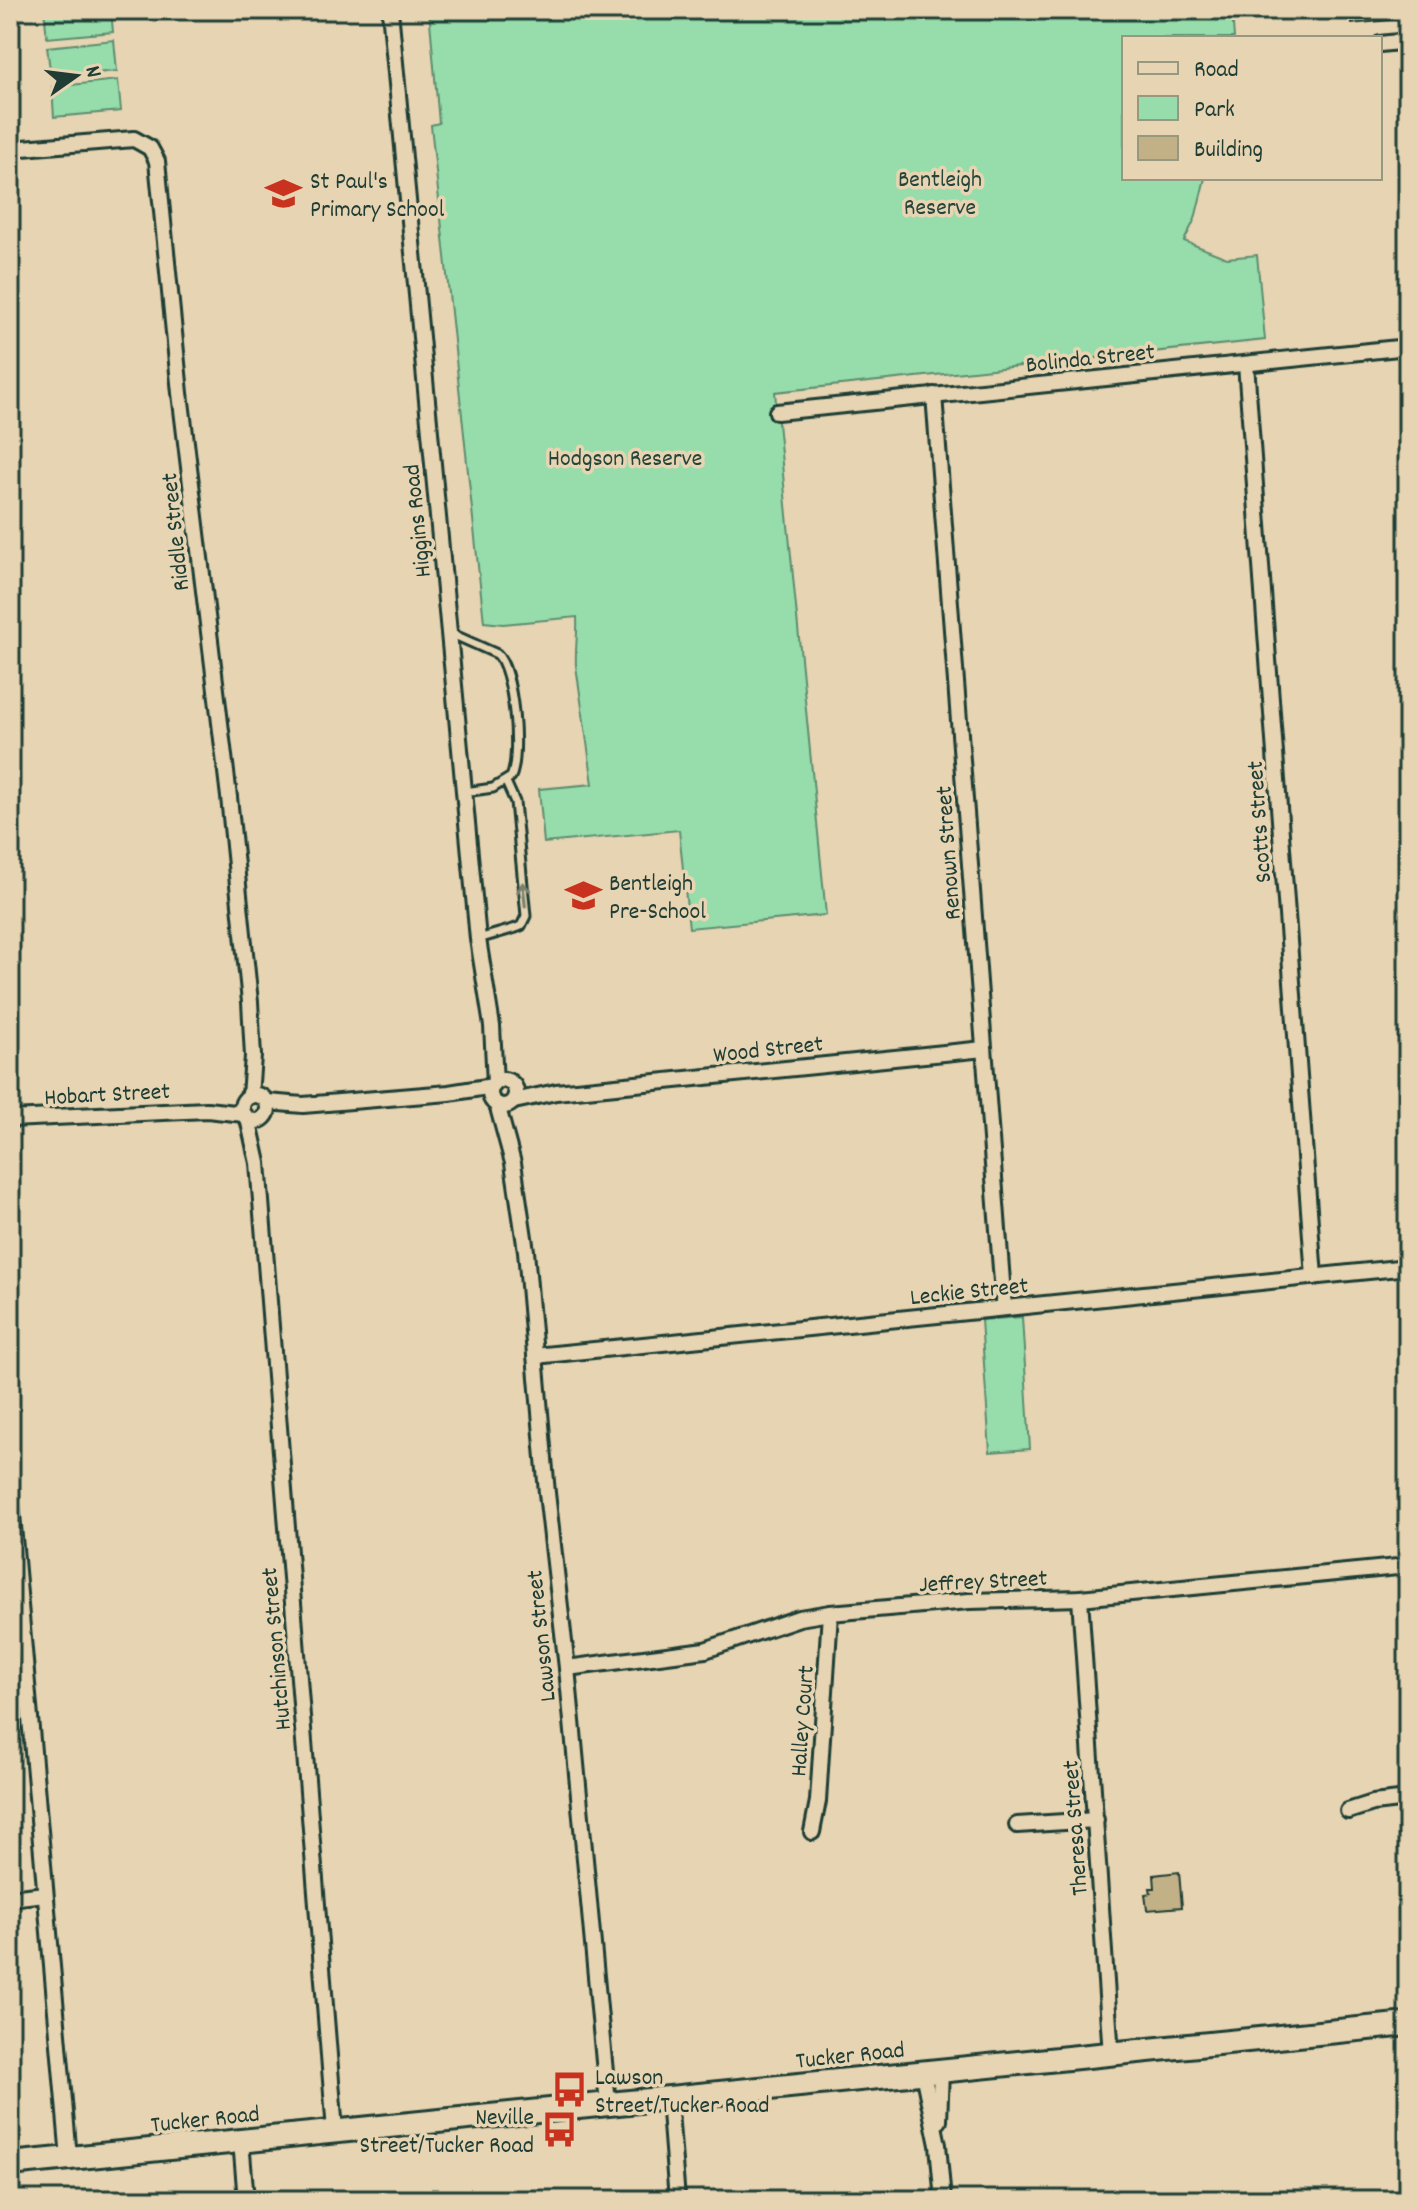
<svg xmlns="http://www.w3.org/2000/svg" width="1418" height="2210" font-family="Dekko,sans-serif">
	<rect width="100%" height="100%" fill="#e7d4b2"/>
	<filter id="ink" filterUnits="userSpaceOnUse"><feTurbulence type="fractalNoise" baseFrequency=".0125" numOctaves="2"/><feDisplacementMap in="SourceGraphic" scale="16" xChannelSelector="R" yChannelSelector="G"/><feConvolveMatrix kernelMatrix="1 2 1 2 8 2 1 2 1" color-interpolation-filters="sRGB"/></filter>
	<g filter="url(#ink)">
		<!-- green -->
		<g fill="#97ddab" stroke="#5b8d70" stroke-width="2">
			<polygon points="44,10 111,10 113,32 47,38"/>
			<path d="M 429,10 L 1232,10 L 1234,38 L 1124,38 L 1124,178 L 1205,178 L 1195,219 L 1184,241 L 1227,258 L 1257,255 L 1265,340 L 775,392 L 826,915 L 689,928 L 679,830 L 544,843 L 539,789 L 593,784 L 576,666 C 575,649 578,635 577,617 L 503,624 L 484,622 L 431,125 L 439,123 Z"/>
			<polygon points="114,40 117,71 51,77 47,47"/>
			<polygon points="118,80 121,111 54,117 52,87"/>
			<polygon points="1022,1317 1030,1449 990,1452 981,1320"/>
		</g>
		<!-- building -->
		<g fill="#c2b186" stroke="#1f3d34" stroke-width="2">
			<polygon points="1351,10 1408,10 1408,18 1352,24"/>
			<polygon points="1179,1872 1182,1907 1147,1910 1145,1894 1151,1893 1150,1888 1155,1888 1154,1875"/>
		</g>
		<g fill="none" stroke-linecap="round" stroke-linejoin="round">
			<defs>
				<g id="lane">
					<path d="M 450,633 L 497,654 C 514,670 521,756 511,777 L 493,788 L 465,792"/>
					<polyline points="478,939 516,928 521,926 526,916 515,802 506,782"/>
				</g>
				<g id="street">
					<polyline points="390,10 478,939 492,1026 495,1083"/>
					<polyline points="1380,44 1408,41"/>
					<polyline points="10,149 134,139 150,148 157,161 180,393 229,797 250,1002 253,1056 250,1096"/>
					<polyline points="1246,364 1314,1277"/>
					<polyline points="934,395 1004,1308"/>
					<polyline points="777,412 1408,347"/>
					<circle cx="503" cy="1093" r="13"/>
					<circle cx="255" cy="1108" r="13"/>
					<polyline points="514,1101 556,1092 984,1049"/>
					<polyline points="267,1102 303,1105 449,1093 493,1086"/>
					<polyline points="497,1104 513,1163 526,1251 547,1493 567,1668 608,2104"/>
					<polyline points="248,1118 258,1163 335,2131"/>
					<polyline points="10,1119 207,1110 244,1114"/>
					<polyline points="535,1356 1408,1267"/>
					<polyline points="10,1492 69,2158"/>
					<polyline points="1080,1598 1111,2055"/>
					<polyline points="567,1668 705,1650 799,1618 830,1613 969,1601 1080,1598 1408,1566"/>
					<polyline points="1348,1811 1373,1803 1408,1799"/>
					<polyline points="1017,1825 1096,1820"/>
					<polyline points="812,1832 818,1801 830,1613"/>
					<polyline points="10,1898 45,1894"/>
					<polyline points="923,2073 938,2145 943,2200"/>
					<polyline points="669,2099 677,2200"/>
					<polyline points="939,2121 941,2071"/>
					<polyline points="241,2141 246,2200"/>
				</g>
				<polyline id="secondary" points="10,2164 1408,2024"/>
			</defs>
			<!-- lane casing -->
			<use href="#lane" stroke="#1f3d34" stroke-width="13"/>
			<!-- street casing -->
			<use href="#street" stroke="#1f3d34" stroke-width="20"/>
			<!-- secondary casing -->
			<use href="#secondary" stroke="#1f3d34" stroke-width="28"/>
			<!-- lane -->
			<use href="#lane" stroke="#e7d4b2" stroke-width="7"/>
			<!-- street -->
			<use href="#street" stroke="#e7d4b2" stroke-width="14"/>
			<!-- secondary -->
			<use href="#secondary" stroke="#e7d4b2" stroke-width="22"/>
		</g>
		<!-- one-way arrows -->
		<defs><path id="oneway-shaft" d="M-6 0H5M1.5-3L5.5 0L1.5 3" fill="none" stroke-width="1.6" stroke-linecap="round" stroke-linejoin="round" transform="scale(2)"/></defs>
		<use stroke="#79816d" href="#oneway-shaft" transform="translate(524 894) rotate(-96)"/>
	</g>
	<!-- icons -->
	<defs>
		<symbol id="school-bare" viewBox="-9 -9 18 18"><path d="M0-5L7-2L0 1L-7-2ZM-4 1L0 2.5L4 1V4Q0 6-4 4Z" fill="#c8321e" stroke="#e7d4b2" stroke-width="2.5" paint-order="stroke"/></symbol>
		<symbol id="bus-bare" viewBox="-9 -9 18 18"><path d="M-5-6H5V4H4V6H2V4H-2V6H-4V4H-5ZM-3.5-4V0h7V-4ZM-3.5 1.2v1.5H-2V1.2ZM2 1.2v1.5H3.5V1.2Z" fill="#c8321e" stroke="#e7d4b2" stroke-width="2.5" paint-order="stroke"/></symbol>
	</defs>
	<g fill-rule="evenodd">
		<use href="#school-bare" x="258" y="168" width="51" height="51"/>
		<use href="#school-bare" x="558" y="870" width="51" height="51"/>
		<use href="#bus-bare" x="544" y="2064" width="51" height="51"/>
		<use href="#bus-bare" x="534" y="2104" width="51" height="51"/>
	</g>
	<g text-anchor="middle" stroke-width="7" stroke-linejoin="round" paint-order="stroke">
		<!-- park labels -->
		<g font-size="24" fill="#25453a" stroke="#e7d4b2">
			<text x="940" y="186">Bentleigh<tspan x="940" dy="28">Reserve</tspan></text>
			<text x="625" y="465">Hodgson Reserve</text>
		</g>
		<!-- poi labels -->
		<g font-size="24" fill="#1f3d34" stroke="#e7d4b2" text-anchor="start">
			<text x="310" y="188">St Paul's<tspan x="310" dy="28">Primary School</tspan></text>
			<text x="609" y="890">Bentleigh<tspan x="609" dy="28">Pre-School</tspan></text>
			<text x="595" y="2084">Lawson<tspan x="595" dy="28">Street/Tucker Road</tspan></text>
			<text x="534" y="2124" text-anchor="end">Neville<tspan x="534" dy="28">Street/Tucker Road</tspan></text>
		</g>
		<!-- street labels -->
		<g font-size="24" fill="#1f3d34" stroke="#e7d4b2">
			<text transform="translate(1090 357) rotate(-6)" y="8">Bolinda Street</text>
			<text transform="translate(416 521) rotate(-96)" y="8">Higgins Road</text>
			<text transform="translate(174 532) rotate(-96)" y="8">Riddle Street</text>
			<text transform="translate(1258 822) rotate(-94)" y="8">Scotts Street</text>
			<text transform="translate(947 853) rotate(-94)" y="8">Renown Street</text>
			<text transform="translate(768 1048) rotate(-6)" y="8">Wood Street</text>
			<text transform="translate(107 1093) rotate(-3)" y="8">Hobart Street</text>
			<text transform="translate(969 1290) rotate(-6)" y="8">Leckie Street</text>
			<text transform="translate(983 1580) rotate(-3)" y="8">Jeffrey Street</text>
			<text transform="translate(540 1636) rotate(-96)" y="8">Lawson Street</text>
			<text transform="translate(275 1649) rotate(-95)" y="8">Hutchinson Street</text>
			<text transform="translate(801 1721) rotate(-86)" y="8">Halley Court</text>
			<text transform="translate(1074 1828) rotate(-94)" y="8">Theresa Street</text>
			<text transform="translate(850 2054) rotate(-6)" y="8">Tucker Road</text>
			<text transform="translate(205 2118) rotate(-6)" y="8">Tucker Road</text>
		</g>
	</g>
	<!-- margin -->
	<rect width="1418" height="2210" fill="none" stroke="#e7d4b2" stroke-width="40"/>
	<rect x="20" y="20" width="1378" height="2170" fill="none" stroke="#1f3d34" stroke-width="3" filter="url(#ink)"/>
	<!-- legend -->
	<rect x="1122" y="36" width="260" height="144" fill="#e7d4b2" stroke="#979880" stroke-width="2"/>
	<rect x="1138" y="62" width="40" height="12" fill="#e7d4b2" stroke="#979880" stroke-width="2"/>
	<text x="1194" y="76" font-size="24" fill="#1f3d34">Road</text>
	<rect x="1138" y="96" width="40" height="24" fill="#97ddab" stroke="#979880" stroke-width="2"/>
	<text x="1194" y="116" font-size="24" fill="#1f3d34">Park</text>
	<rect x="1138" y="136" width="40" height="24" fill="#c2b186" stroke="#979880" stroke-width="2"/>
	<text x="1194" y="156" font-size="24" fill="#1f3d34">Building</text>
	<!-- north arrow -->
	<g transform="translate(76 76) rotate(76)" stroke="#e7d4b2" stroke-width="6" paint-order="stroke">
	<path d="M0-6L14 30L0 20L-14 30Z" fill="#1f3d34"/>
	<text y="-12" font-size="22" font-weight="bold" text-anchor="middle" fill="#1f3d34">N</text>
	</g>
</svg>
